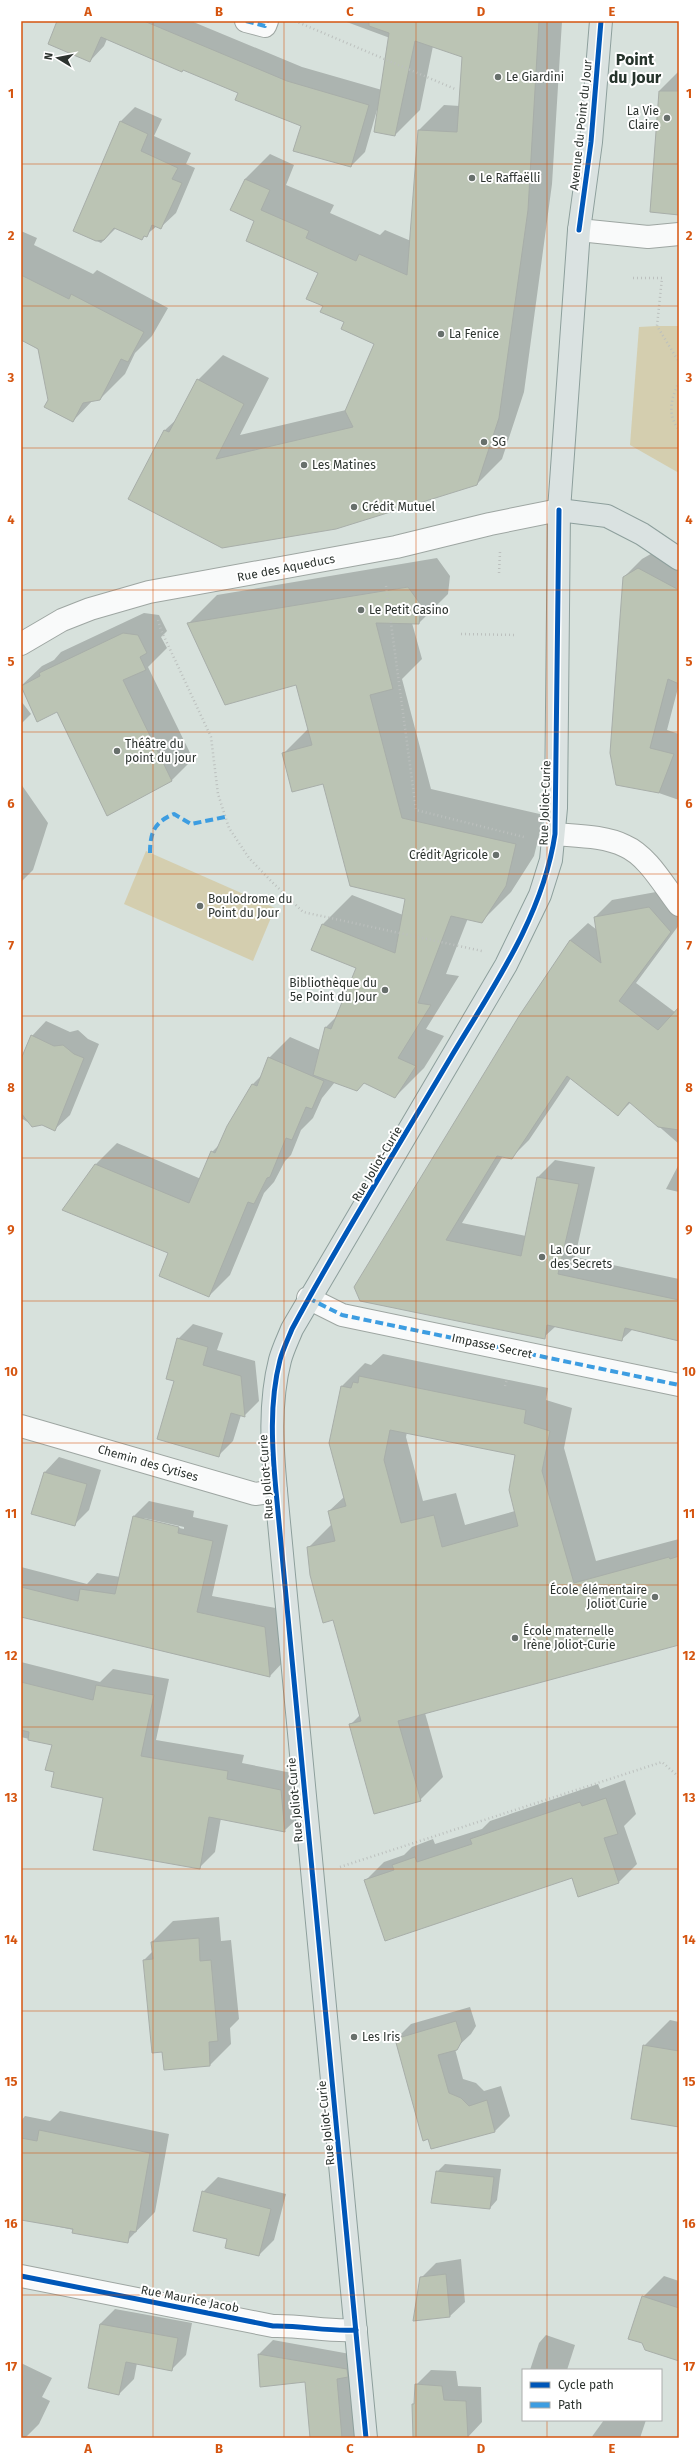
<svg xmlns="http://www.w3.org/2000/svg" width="700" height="2459" font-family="'Fira Sans',sans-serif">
	<rect width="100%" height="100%" fill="#d7e1dc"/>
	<!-- green -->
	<g fill="#d4ceaf">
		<polygon points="657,326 679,326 679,473 630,445 639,327"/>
		<polygon points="146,851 275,908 253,961 124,904"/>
	</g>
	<!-- shadow -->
	<g fill="#0003" fill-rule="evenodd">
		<polygon points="58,21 191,21 302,67 382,90 390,38 344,21 562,21 552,184 524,392 502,459 477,484 129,499 165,430 179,417 198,380 223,355 269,378 240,435 346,410 375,343 324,306 319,272 256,221 245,179 270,154 294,165 286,185 334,205 330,213 380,235 385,230 411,241 419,130 444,105 460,106 463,57 433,46 420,110 395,135 377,110 365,152 351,166 302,125 239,92 184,69 182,71 107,39 104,46 90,61"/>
		<polygon points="679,71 679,214 651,212 660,90"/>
		<polygon points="135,107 162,119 154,136 191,153 186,164 195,168 176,213 161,227 157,226 141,239 116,228 101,243 75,231 120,122"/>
		<polygon points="21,231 37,238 34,245 93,274 97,270 168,308 152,336 135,353 125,374 100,399 93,400 73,421 49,400 38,349 21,339"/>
		<polygon points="656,551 679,564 679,684 667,730 679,734 679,800 656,792 624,577 642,559"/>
		<polygon points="437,558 450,576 448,594 419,623 412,623 422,659 402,679 431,789 544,815 534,856 511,892 482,921 468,918 446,974 459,976 426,1029 444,1036 424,1068 395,1097 365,1082 335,1082 322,1098 313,1118 301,1130 291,1155 285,1161 274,1182 264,1193 230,1275 209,1296 96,1164 117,1143 201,1179 212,1152 221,1143 252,1085 262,1075 269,1058 290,1037 320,1050 326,1027 338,1015 357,968 323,924 352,895 403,915 406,898 323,783 283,754 309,728 297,684 188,624 217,595"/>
		<polygon points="144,613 159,615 167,631 161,637 167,648 148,667 193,759 172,780 107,815 57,711 37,721 21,686 42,666 54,660 61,652"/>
		<polygon points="21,701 31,714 21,724"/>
		<polygon points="21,784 48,823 33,870 21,882"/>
		<polygon points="667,890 679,904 679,925 636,983 676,1013 679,1010 679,1144 631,1102 618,1115 571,1078 529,1140 511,1158 503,1156 462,1223 526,1236 538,1177 555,1160 595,1167 575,1257 679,1279 679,1340 633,1329 622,1339 556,1326 544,1337 361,1301 520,1016 570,940 588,923 597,930 595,917 612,900"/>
		<polygon points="46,1021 70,1032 78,1030 88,1039 99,1044 70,1115 55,1129 43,1124 34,1126 21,1118 21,1061 32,1036"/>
		<polygon points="679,1164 679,1192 666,1189"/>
		<polygon points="193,1324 223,1333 217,1350 255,1361 259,1401 244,1416 241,1415 233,1441 218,1456 175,1380 178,1339"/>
		<path d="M 383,1354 L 548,1388 L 546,1400 L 572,1408 L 564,1448 L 596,1561 L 679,1539 L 679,1644 L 425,1713 L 443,1777 L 420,1800 L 350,1725 L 361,1714 L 334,1619 L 308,1548 L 331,1525 L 329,1511 L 344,1497 L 330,1443 L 342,1386 L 365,1363 L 371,1365 ZM 407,1432 L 516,1455 L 515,1511 L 465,1525 L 456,1493 L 423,1501 L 406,1437 Z"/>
		<polygon points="59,1457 101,1470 89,1510 74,1525 45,1472"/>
		<path d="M 149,1501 L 194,1511 L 193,1517 L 228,1525 L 212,1596 L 281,1609 L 285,1660 L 270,1676 L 21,1616 L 21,1567 L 87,1584 L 97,1573 L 120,1577 L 133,1517 ZM 144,1518 L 184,1527 L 184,1529 L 144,1520 Z"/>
		<polygon points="21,1662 100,1682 113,1669 169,1679 156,1740 244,1755 242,1763 297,1774 301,1815 285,1830 221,1818 215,1852 199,1868 104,1797 53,1745 21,1737"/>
		<polygon points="625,1780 636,1814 624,1826 637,1864 619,1882 573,1877 366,1880 384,1862 404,1855 412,1847 433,1839 435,1844 482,1829 490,1821 598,1784 600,1789"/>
		<polygon points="219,1917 221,1941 231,1940 239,2019 230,2028 231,2044 210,2065 165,2069 144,1960 153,1951 152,1942 173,1921"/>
		<polygon points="470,2007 476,2026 471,2034 455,2049 463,2079 476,2083 484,2091 501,2086 510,2116 495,2131 432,2147 396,2039 411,2024"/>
		<polygon points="670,2020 679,2022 679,2126 644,2046"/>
		<polygon points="60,2111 169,2134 155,2212 127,2241 21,2219 21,2121 25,2116 50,2121"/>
		<polygon points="445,2164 501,2169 497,2200 490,2208 437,2172"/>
		<polygon points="218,2177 286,2194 274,2240 259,2255 203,2192"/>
		<polygon points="461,2259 465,2302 450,2316 414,2320 421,2278 436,2263"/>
		<polygon points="664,2276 679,2281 679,2360 643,2297"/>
		<polygon points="115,2309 192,2323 186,2355 171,2370 137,2363 134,2379 119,2394 89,2388 100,2324"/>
		<polygon points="546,2335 575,2345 567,2370 530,2370 539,2343"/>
		<polygon points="273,2340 361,2356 358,2438 311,2438 306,2381 261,2386 259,2354"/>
		<polygon points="21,2363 52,2378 42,2397 50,2401 39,2424 25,2438 21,2438"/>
		<polygon points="431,2370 456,2371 458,2386 481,2387 482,2422 468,2437 423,2438 413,2405 415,2402 416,2385"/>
		<polygon points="604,2420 646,2420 640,2438 591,2438"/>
	</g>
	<!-- building -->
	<g fill="#bbc4b4" stroke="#a8aea9" fill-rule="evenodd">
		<polygon points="57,21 144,21 287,81 369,105 351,167 293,151 301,126 235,100 238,93 183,70 182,72 101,37 90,62 48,44"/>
		<polygon points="369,21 539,21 528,210 499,418 477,485 336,529 222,548 128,499 164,430 169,432 197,379 244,404 216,459 353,427 345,411 374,344 341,329 344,322 320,312 323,306 306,299 318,273 246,241 254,221 230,210 245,179 270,190 261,210 309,231 306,238 356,261 359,254 407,275 418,130 457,132 462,57 415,41 395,136 374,132 389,33 369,26"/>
		<polygon points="659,91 679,91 679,215 650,212"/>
		<polygon points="120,121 148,134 141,151 178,168 172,179 182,183 161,229 152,225 147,237 144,236 142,240 114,228 104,240 96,241 73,231"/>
		<polygon points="21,275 69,299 71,294 144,332 128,362 121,359 100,400 83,403 73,422 44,407 48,400 38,349 21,340"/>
		<polygon points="638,568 679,590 679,684 668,679 650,748 674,754 659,793 616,785 610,753 623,577"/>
		<polygon points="408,587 421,605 419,624 376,623 393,689 370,695 402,818 516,844 506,886 482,923 451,916 418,1003 431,1005 398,1058 416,1066 395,1098 364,1083 357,1091 313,1075 325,1027 331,1029 356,968 311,950 322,924 395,953 405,899 350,886 323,784 292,792 282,753 312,745 296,685 225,705 187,623"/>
		<polygon points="123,633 138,635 147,653 140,657 146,670 123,680 172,781 107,816 57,712 37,722 21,686 40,676 39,673"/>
		<polygon points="649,907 671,932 619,1001 658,1030 679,1007 679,1130 658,1127 629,1102 618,1116 567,1076 512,1159 497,1156 446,1240 521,1256 537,1177 579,1184 558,1274 679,1300 679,1341 625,1328 622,1341 547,1325 545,1339 360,1301 354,1287 519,1016 570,940 601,963 594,917"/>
		<polygon points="31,1035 54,1046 63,1045 74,1054 84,1058 55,1131 42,1125 32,1127 21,1113 21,1059"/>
		<polygon points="268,1057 324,1081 312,1109 306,1107 292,1140 286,1138 270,1177 267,1178 254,1204 248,1202 209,1297 159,1276 168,1253 62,1210 95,1164 189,1203 211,1151 215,1153 227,1126 252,1084 257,1086"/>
		<polygon points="177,1338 208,1347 203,1365 241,1376 245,1417 231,1413 219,1457 157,1439 174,1381 166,1379"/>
		<path d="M 359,1376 L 526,1410 L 524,1423 L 550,1431 L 542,1471 L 574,1583 L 669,1557 L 670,1559 L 679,1556 L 679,1645 L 398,1721 L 421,1801 L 374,1814 L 349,1724 L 361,1721 L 333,1620 L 323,1623 L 310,1575 L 307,1547 L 335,1541 L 328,1511 L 346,1506 L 329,1443 L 341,1386 L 351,1388 L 353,1382 L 358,1383 ZM 390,1430 L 515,1455 L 509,1490 L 518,1526 L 442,1547 L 434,1515 L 401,1523 L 384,1460 Z"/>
		<polygon points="44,1472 87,1484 75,1526 31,1514"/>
		<polygon points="133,1516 179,1527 178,1533 213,1541 197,1612 265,1627 270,1677 21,1617 21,1587 78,1601 80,1589 115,1594"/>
		<polygon points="21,1682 93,1700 96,1685 154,1695 141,1756 228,1771 227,1779 281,1790 285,1832 209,1817 200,1869 93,1850 103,1798 51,1787 54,1772 45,1770 52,1745 28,1740 29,1732 21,1730"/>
		<polygon points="606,1798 618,1834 604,1838 619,1883 578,1897 572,1878 385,1941 364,1880 394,1870 392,1865 415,1857 417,1862 472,1844 470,1839 580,1802 582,1806"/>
		<polygon points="199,1938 200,1961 211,1960 218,2041 209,2042 210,2066 164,2070 162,2052 152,2053 143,1960 153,1959 151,1942"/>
		<polygon points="456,2021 462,2041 457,2050 438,2055 449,2093 461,2098 469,2106 487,2100 495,2132 431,2149 428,2139 423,2141 395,2039"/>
		<polygon points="643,2045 679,2051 679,2127 631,2119"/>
		<polygon points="39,2130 150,2153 136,2232 130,2231 128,2243 72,2233 73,2229 21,2220 21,2138 37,2141"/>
		<polygon points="436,2171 494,2177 490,2209 431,2203"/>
		<polygon points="202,2191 271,2209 259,2256 225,2248 227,2239 193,2231"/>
		<polygon points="446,2274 450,2317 413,2321 420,2277"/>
		<polygon points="642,2296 679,2308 679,2361 645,2350 642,2343 628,2339"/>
		<polygon points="100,2324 178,2338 172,2371 126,2362 119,2395 88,2388"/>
		<polygon points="258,2354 347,2369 348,2377 337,2379 342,2438 310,2438 305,2382 260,2387"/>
		<polygon points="415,2384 442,2386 444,2400 466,2401 468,2438 413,2438 412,2404 414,2404"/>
	</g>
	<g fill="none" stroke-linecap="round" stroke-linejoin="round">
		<defs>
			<g id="minor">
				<polyline points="246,21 265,26 267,21"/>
				<polyline points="579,230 648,237 679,234"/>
				<polyline points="21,644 62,620 90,609 149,592 396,547 490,524 559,510"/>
				<path d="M 555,834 C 578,836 605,836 625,846 C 648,856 664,886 679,905"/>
				<polyline points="308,1298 342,1315 679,1385"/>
				<polyline points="21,1426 255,1494 276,1491"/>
				<path d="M 21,2276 L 273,2326 C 301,2325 328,2332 356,2330"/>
			</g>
			<g id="major">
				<polyline points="559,510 607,516 642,534 679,559"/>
				<path d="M 366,2438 L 276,1491 C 272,1448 269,1403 280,1360 C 283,1349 288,1339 292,1329 L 506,965 L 540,895 L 551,860 L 556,808 L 559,510 L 579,230 L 591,142 L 601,21"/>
			</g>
		</defs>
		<!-- minor casing -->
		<use href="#minor" stroke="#9ea6a2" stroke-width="24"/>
		<!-- major casing -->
		<use href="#major" stroke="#8d9f9c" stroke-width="24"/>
		<!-- path -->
		<g stroke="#bcc0be" stroke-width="2.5" stroke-dasharray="1 3" stroke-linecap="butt">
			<polyline points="295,21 455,89"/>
			<polyline points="633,278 662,278 657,326 679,362"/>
			<path d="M 679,382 C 671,398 667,415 679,430"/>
			<polyline points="499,573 500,552"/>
			<polyline points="386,586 416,810 524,837"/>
			<polyline points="158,620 161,630 211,737 218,794 229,828 249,858 273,883 303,912 482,951"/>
			<polyline points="461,634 517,635"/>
			<polyline points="505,1386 507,1379"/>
			<polyline points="340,1867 662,1762 679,1777"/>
		</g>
		<!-- minor -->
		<use href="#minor" stroke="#f9fafa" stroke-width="22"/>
		<!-- major -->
		<use href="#major" stroke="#dae2e1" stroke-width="22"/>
		<!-- quiet -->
		<g stroke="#3d9de1" stroke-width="4" stroke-dasharray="8 4" stroke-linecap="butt">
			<polyline points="246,21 265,26 267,21"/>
			<path d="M 150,853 C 150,833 154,822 174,814 L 191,824 L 225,817"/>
			<polyline points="308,1298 342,1315 679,1385"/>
		</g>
		<defs>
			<g id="cycleway">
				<polyline points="579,230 591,142 601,21"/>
				<path d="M 21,2276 L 273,2326 C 301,2325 328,2332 356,2330"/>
				<path d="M 366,2438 L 276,1491 C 272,1448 269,1403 280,1360 C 283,1349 288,1339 292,1329 C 342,1236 398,1147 451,1057 C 493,987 543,916 555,834 L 559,510"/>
			</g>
		</defs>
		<!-- cycleway casing -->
		<use href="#cycleway" stroke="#fff" stroke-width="8"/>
		<!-- cycleway -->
		<use href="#cycleway" stroke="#0057b8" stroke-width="5"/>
	</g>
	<!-- grid -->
	<path fill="none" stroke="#d55510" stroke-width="1" stroke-opacity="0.55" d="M 153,21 L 153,2438M 284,21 L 284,2438M 416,21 L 416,2438M 547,21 L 547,2370M 21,164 L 679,164M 21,306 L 679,306M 21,448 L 679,448M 21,590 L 679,590M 21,732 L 679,732M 21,874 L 679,874M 21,1016 L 679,1016M 21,1158 L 679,1158M 21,1301 L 679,1301M 21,1443 L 679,1443M 21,1585 L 679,1585M 21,1727 L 679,1727M 21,1869 L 679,1869M 21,2011 L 679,2011M 21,2153 L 679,2153M 21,2295 L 679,2295M 547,2420 L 547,2438"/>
	<!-- markers -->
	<g fill="#68706c" stroke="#fff" stroke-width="1.5">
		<circle cx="498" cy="77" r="4"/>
		<circle cx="667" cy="118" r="4"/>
		<circle cx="472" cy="178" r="4"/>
		<circle cx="441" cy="334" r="4"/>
		<circle cx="484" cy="442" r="4"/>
		<circle cx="304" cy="465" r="4"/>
		<circle cx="354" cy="507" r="4"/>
		<circle cx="361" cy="610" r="4"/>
		<circle cx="117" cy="751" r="4"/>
		<circle cx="496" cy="855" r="4"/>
		<circle cx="200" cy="906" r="4"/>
		<circle cx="385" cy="990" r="4"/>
		<circle cx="542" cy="1257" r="4"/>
		<circle cx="655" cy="1597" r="4"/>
		<circle cx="515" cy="1638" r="4"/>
		<circle cx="354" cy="2037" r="4"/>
	</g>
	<g text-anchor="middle" stroke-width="4" stroke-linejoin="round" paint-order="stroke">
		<!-- poi labels -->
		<g font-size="12" fill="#2c332f" stroke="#fff" text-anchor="start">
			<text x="506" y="81">Le Giardini</text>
			<text x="659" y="115" text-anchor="end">La Vie<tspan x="659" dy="14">Claire</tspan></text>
			<text x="480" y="182">Le Raffaëlli</text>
			<text x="449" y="338">La Fenice</text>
			<text x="492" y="446">SG</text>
			<text x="312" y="469">Les Matines</text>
			<text x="362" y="511">Crédit Mutuel</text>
			<text x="369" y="614">Le Petit Casino</text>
			<text x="125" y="748">Théâtre du<tspan x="125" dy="14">point du jour</tspan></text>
			<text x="488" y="859" text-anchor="end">Crédit Agricole</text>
			<text x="208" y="903">Boulodrome du<tspan x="208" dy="14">Point du Jour</tspan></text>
			<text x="377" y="987" text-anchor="end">Bibliothèque du<tspan x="377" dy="14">5e Point du Jour</tspan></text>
			<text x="550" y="1254">La Cour<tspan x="550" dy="14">des Secrets</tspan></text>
			<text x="647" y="1594" text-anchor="end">École élémentaire<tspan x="647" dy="14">Joliot Curie</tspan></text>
			<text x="523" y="1635">École maternelle<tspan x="523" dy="14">Irène Joliot-Curie</tspan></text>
			<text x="362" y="2041">Les Iris</text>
		</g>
		<!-- street labels -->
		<g font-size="12" fill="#2c332f" stroke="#fff">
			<text transform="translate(581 125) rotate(-84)" y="4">Avenue du Point du Jour</text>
			<text transform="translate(286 568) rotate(-11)" y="4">Rue des Aqueducs</text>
			<text transform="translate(545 803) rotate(-88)" y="4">Rue Joliot-Curie</text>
			<text transform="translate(377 1164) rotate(-59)" y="4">Rue Joliot-Curie</text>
			<text transform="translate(492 1346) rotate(12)" y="4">Impasse Secret</text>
			<text transform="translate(148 1463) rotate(16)" y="4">Chemin des Cytises</text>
			<text transform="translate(266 1477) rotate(-94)" y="4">Rue Joliot-Curie</text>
			<text transform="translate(295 1800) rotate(-95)" y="4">Rue Joliot-Curie</text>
			<text transform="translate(326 2123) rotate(-96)" y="4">Rue Joliot-Curie</text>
			<text transform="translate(190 2299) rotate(11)" y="4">Rue Maurice Jacob</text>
		</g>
		<!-- district labels -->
		<g font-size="16" font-weight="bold" fill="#26342c" stroke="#fff">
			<text x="635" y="65">Point<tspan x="635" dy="18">du Jour</tspan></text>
		</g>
	</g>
	<!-- border -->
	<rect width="700" height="2459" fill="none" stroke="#ffffff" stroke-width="44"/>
	<!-- legend -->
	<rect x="522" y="2369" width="140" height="52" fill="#ffffff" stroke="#abadac"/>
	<rect x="530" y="2382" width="20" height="6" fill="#0057b8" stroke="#abadac"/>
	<text x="558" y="2389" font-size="12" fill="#2c332f">Cycle path</text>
	<rect x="530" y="2402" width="20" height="6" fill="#3d9de1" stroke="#abadac"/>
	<text x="558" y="2409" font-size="12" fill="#2c332f">Path</text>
	<!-- north arrow -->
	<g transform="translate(58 58) rotate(280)" stroke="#ffffff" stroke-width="3" paint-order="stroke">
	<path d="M0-3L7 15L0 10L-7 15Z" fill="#2c332f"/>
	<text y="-6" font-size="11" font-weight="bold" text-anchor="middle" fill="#2c332f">N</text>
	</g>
	<rect x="22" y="22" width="656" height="2415" fill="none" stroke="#d55510" stroke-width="1.5"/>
	<g font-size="13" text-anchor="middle" font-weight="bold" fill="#d55510">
		<text x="88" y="16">A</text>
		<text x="219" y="16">B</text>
		<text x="350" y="16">C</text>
		<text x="481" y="16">D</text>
		<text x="612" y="16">E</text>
		<text x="11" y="98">1</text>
		<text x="689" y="98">1</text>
		<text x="11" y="240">2</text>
		<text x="689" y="240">2</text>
		<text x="11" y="382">3</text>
		<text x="689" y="382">3</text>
		<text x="11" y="524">4</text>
		<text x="689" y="524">4</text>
		<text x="11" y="666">5</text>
		<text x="689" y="666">5</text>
		<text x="11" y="808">6</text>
		<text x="689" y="808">6</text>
		<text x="11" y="950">7</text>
		<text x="689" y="950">7</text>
		<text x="11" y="1092">8</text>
		<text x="689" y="1092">8</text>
		<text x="11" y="1234">9</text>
		<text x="689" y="1234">9</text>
		<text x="11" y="1376">10</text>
		<text x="689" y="1376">10</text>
		<text x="11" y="1518">11</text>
		<text x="689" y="1518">11</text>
		<text x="11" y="1660">12</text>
		<text x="689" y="1660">12</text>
		<text x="11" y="1802">13</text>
		<text x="689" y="1802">13</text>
		<text x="11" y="1944">14</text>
		<text x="689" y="1944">14</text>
		<text x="11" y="2086">15</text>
		<text x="689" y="2086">15</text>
		<text x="11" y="2228">16</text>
		<text x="689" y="2228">16</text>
		<text x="11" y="2371">17</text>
		<text x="689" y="2371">17</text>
		<text x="88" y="2453">A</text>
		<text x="219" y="2453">B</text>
		<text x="350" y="2453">C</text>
		<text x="481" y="2453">D</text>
		<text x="612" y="2453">E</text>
	</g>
</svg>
